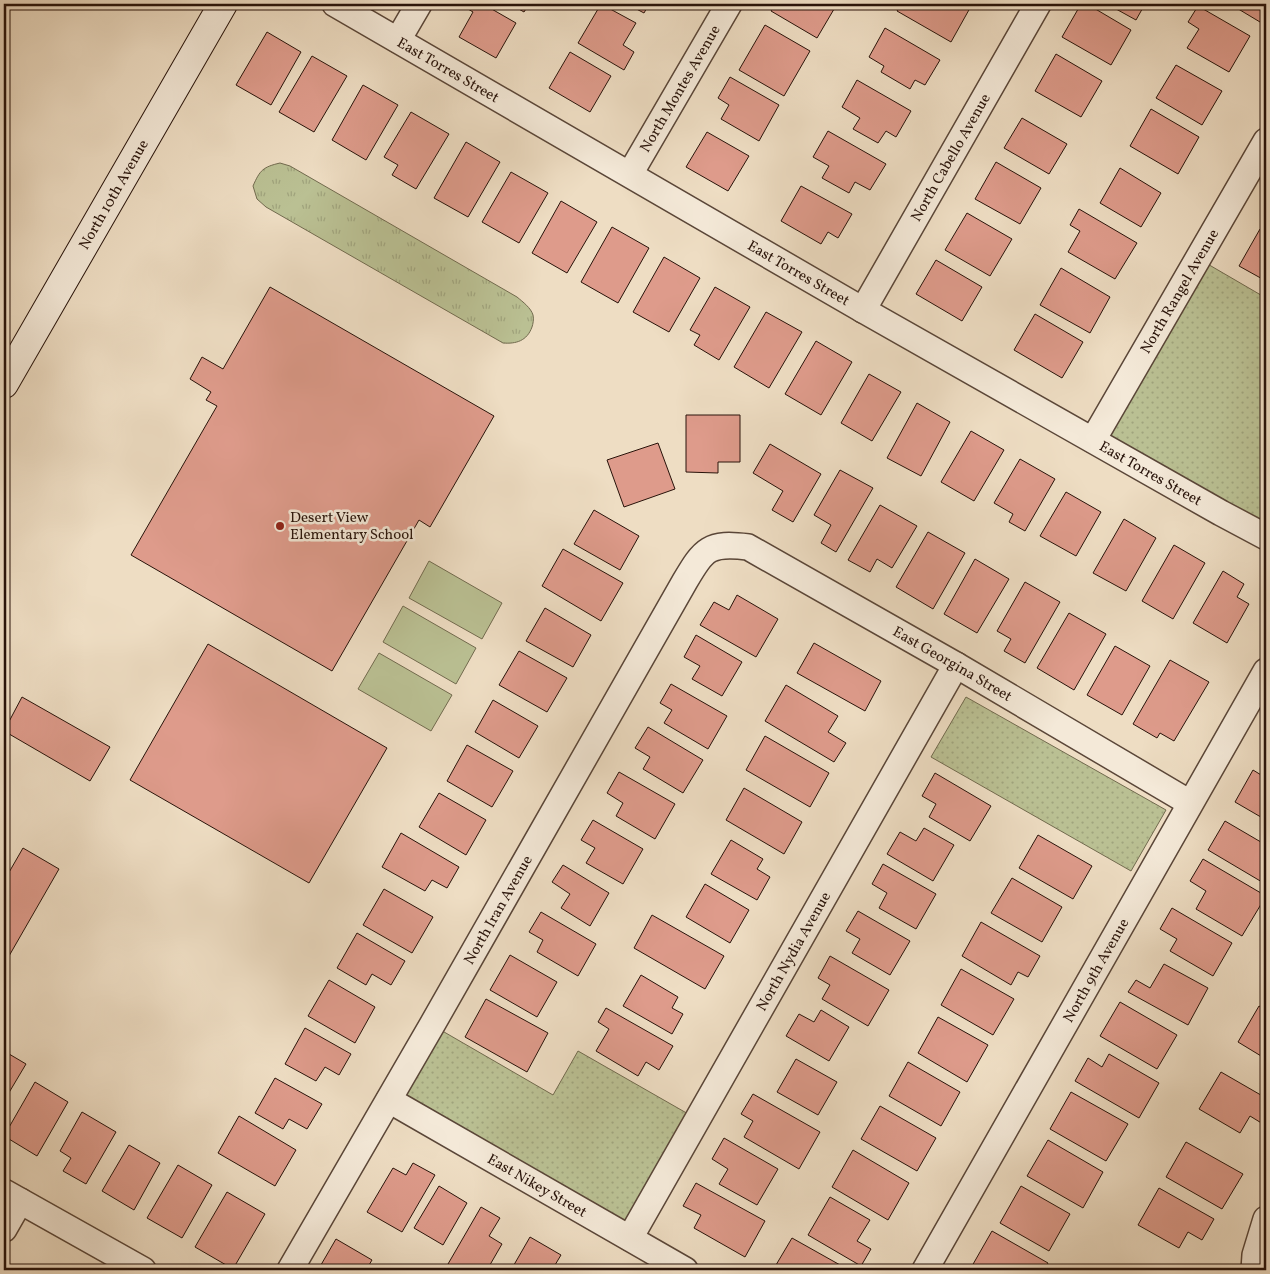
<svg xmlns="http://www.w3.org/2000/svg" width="1270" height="1274" font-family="Vollkorn,serif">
	<defs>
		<pattern id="grass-tufts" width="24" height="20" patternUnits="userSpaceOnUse" patternTransform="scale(1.25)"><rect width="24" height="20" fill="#bac093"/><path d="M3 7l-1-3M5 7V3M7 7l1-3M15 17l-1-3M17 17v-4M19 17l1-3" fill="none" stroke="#a0a47d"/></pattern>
		<pattern id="park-dots" width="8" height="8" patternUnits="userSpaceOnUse" patternTransform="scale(1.25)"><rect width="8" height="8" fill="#bac093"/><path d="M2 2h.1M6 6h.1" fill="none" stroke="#a0a47d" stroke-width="1.8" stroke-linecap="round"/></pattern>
	</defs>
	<rect width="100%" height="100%" fill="#eeddc3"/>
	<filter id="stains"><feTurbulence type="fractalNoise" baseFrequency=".004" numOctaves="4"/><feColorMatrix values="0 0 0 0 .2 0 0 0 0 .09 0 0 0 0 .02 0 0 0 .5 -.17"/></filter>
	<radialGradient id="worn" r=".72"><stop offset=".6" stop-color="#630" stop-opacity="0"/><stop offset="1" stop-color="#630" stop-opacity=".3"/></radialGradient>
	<!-- grass -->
	<path fill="url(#grass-tufts)" stroke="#716a4e" d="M 280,163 L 290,166 L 517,297 C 523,302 531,308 533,315 C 534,319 533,324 532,327 C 527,341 516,344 503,343 L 266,207 L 257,199 L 253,186 C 260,170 263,167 280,163 Z"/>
	<!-- park -->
	<g fill="url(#park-dots)" stroke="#716a4e">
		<polygon points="1199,259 1266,298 1266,537 1093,440"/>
		<polygon points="966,697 1166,810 1131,871 931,757"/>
		<polygon points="432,1025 553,1095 578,1051 697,1119 630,1238 389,1100"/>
	</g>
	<!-- garden -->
	<g fill="#bac093" stroke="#716a4e">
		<polygon points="429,561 502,603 482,639 409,598"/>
		<polygon points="403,606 476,648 456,684 383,642"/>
		<polygon points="379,653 452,695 431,731 358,689"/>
	</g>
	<!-- building -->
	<g fill="#de9b8b" stroke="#28130a">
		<polygon points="471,4 483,4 516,23 496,58 459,37 473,12 468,9"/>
		<polygon points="510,4 529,4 524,12"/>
		<polygon points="601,4 636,23 623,45 634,52 624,70 578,43"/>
		<polygon points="627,4 649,4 644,13"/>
		<polygon points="775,4 837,4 817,38 771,11"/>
		<polygon points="901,4 962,4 970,8 951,42 897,11"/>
		<polygon points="1081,4 1087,4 1131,30 1111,65 1062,37"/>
		<polygon points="1107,4 1145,4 1136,20"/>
		<polygon points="1230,4 1266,4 1266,23 1265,25"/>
		<polygon points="1198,6 1250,36 1229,72 1187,48 1199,29 1188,22"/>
		<polygon points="765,25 810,51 784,96 739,70"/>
		<polygon points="885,28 940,60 925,85 915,80 910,89 881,72 884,66 869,57"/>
		<polygon points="267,32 301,52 271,105 236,85"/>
		<polygon points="570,52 611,76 590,112 549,88"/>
		<polygon points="1056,54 1102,81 1081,117 1035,91"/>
		<polygon points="312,56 347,76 314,132 279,112"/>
		<polygon points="1176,65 1222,91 1202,125 1156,98"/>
		<polygon points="730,77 779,105 759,141 721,119 729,105 718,98"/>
		<polygon points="857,80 911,111 896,137 886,131 878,143 853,129 860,118 842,107"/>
		<polygon points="363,85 398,105 366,160 332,140"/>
		<polygon points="1151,109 1199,137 1178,174 1130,146"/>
		<polygon points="411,112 449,134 416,189 392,175 398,165 384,157"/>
		<polygon points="1022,118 1067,144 1049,174 1004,148"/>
		<polygon points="828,131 886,164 870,190 855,182 849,193 822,178 829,166 813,157"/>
		<polygon points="707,132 749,156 728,191 686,167"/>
		<polygon points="466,142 500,162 468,217 434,198"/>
		<polygon points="996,162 1041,188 1020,224 975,199"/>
		<polygon points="1120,168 1161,193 1141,227 1100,203"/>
		<polygon points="511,172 548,193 519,243 482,222"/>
		<polygon points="801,186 852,214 838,238 828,232 821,244 781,221"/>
		<polygon points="561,201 597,222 567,273 532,253"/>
		<polygon points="1079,209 1137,243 1115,279 1068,252 1080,231 1070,225"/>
		<polygon points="967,213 1012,239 990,276 945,250"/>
		<polygon points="612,227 649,248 618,303 581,282"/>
		<polygon points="1260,229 1266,233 1266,281 1239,266"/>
		<polygon points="664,257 700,278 669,332 633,312"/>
		<polygon points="936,260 982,287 962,321 916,294"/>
		<polygon points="1061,268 1110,297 1090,333 1040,305"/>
		<polygon points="270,287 494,416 430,527 419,520 332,671 131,555 217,406 206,400 211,392 190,379 202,357 223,369"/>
		<polygon points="715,287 750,307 719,360 694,345 700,335 690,330"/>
		<polygon points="766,312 802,332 769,388 734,367"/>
		<polygon points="1035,314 1083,342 1062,378 1014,350"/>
		<polygon points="816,341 852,362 821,415 785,394"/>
		<polygon points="869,374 901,392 872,441 841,423"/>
		<polygon points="917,403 950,422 921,476 887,458"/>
		<polygon points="686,415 740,415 740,462 718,462 718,473 686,472"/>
		<polygon points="971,431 1004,450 974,501 941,482"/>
		<polygon points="658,443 675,489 624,507 607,460"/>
		<polygon points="770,444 821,474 793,522 772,510 783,491 753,473"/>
		<polygon points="1020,459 1055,479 1025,531 1009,522 1013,514 994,503"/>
		<polygon points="840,470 873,488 836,552 821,543 831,525 814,515"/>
		<polygon points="1066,492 1101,512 1076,556 1040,536"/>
		<polygon points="880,505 917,526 892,568 877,559 870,572 848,560"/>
		<polygon points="594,510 639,536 620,570 574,544"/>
		<polygon points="1124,519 1156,538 1126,591 1093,573"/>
		<polygon points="928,532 965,553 933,609 896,587"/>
		<polygon points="1174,545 1205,563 1173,619 1142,601"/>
		<polygon points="563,549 623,583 601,621 542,586"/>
		<polygon points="975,559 1009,579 977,633 944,614"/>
		<polygon points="1223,571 1244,584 1237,597 1249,604 1227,643 1193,623"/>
		<polygon points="1025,582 1060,602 1025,663 1004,651 1011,639 997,631"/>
		<polygon points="737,595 778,619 756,657 700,625 714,602 729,610"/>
		<polygon points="545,608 591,635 573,667 526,641"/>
		<polygon points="1069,613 1106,634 1074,690 1037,668"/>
		<polygon points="696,635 742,662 722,696 692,679 700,666 684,657"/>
		<polygon points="814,643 881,681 865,711 797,673"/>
		<polygon points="208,644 387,748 309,883 130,780"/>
		<polygon points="1115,646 1150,666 1122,715 1087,695"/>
		<polygon points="519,651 567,678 547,712 499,685"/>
		<polygon points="1170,660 1209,682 1174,741 1160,733 1157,738 1133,724"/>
		<polygon points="671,684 727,716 708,749 664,723 672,710 660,703"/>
		<polygon points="786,685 838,716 828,732 846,743 834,762 765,721"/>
		<polygon points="22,697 110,747 90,781 4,731"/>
		<polygon points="493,700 538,726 519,758 475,732"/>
		<polygon points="648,727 703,760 683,793 643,769 650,757 635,748"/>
		<polygon points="765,736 829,773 810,807 746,770"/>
		<polygon points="467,745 513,771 492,807 447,781"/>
		<polygon points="1253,770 1266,778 1266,820 1235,802"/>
		<polygon points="619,772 675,804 655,839 616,816 623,803 607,793"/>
		<polygon points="935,773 991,806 970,841 929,817 936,804 922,796"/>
		<polygon points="744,788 802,822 784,854 726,820"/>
		<polygon points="439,793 486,820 466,855 419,827"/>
		<polygon points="593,820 643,849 623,884 586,863 595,848 581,840"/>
		<polygon points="1225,821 1266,845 1266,874 1262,882 1208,850"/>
		<polygon points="924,828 954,845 933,881 887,854 900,832 916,841"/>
		<polygon points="401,833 459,867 447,888 432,880 425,891 382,867"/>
		<polygon points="1038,835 1092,866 1073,899 1019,868"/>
		<polygon points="731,840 763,859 757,869 770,877 757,900 711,874"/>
		<polygon points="23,848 59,869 9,956 4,952 4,881"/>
		<polygon points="1203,859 1266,896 1242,936 1196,909 1206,891 1190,881"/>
		<polygon points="883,864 936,894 916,929 879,908 887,893 872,884"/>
		<polygon points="563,865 609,893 590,926 561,908 570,894 552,882"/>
		<polygon points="1012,878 1062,907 1042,942 991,913"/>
		<polygon points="705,884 749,910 730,943 686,917"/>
		<polygon points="384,889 433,917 412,953 363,925"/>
		<polygon points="1172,908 1232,943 1213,976 1170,951 1177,939 1160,929"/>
		<polygon points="858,911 910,941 890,975 852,953 860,939 846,931"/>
		<polygon points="541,912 596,944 578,976 537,952 543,940 529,932"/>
		<polygon points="652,915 724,956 705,989 634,948"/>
		<polygon points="981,922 1040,956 1028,977 1018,972 1011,985 962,956"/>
		<polygon points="357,933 405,961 391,985 372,974 366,985 337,968"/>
		<polygon points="510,955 557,982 537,1017 490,990"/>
		<polygon points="830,956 889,990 868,1026 822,999 830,985 818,978"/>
		<polygon points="1164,964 1208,988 1188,1025 1128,992 1136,980 1150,988"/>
		<polygon points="961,969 1014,999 993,1035 941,1005"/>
		<polygon points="641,975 678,997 672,1008 683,1014 672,1034 623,1006"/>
		<polygon points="329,980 375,1007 355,1043 308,1016"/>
		<polygon points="486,999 548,1033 527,1072 465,1037"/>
		<polygon points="1120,1002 1177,1035 1157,1069 1100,1036"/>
		<polygon points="1259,1006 1266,1010 1266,1059 1238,1042"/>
		<polygon points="606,1008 673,1046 659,1070 646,1062 638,1076 596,1051 609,1029 598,1022"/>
		<polygon points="821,1010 849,1027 829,1061 786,1036 799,1014 814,1022"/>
		<polygon points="938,1017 988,1045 967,1082 918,1053"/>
		<polygon points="305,1028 351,1054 339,1075 325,1067 316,1081 285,1064"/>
		<polygon points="4,1051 26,1064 4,1101"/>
		<polygon points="1109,1054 1159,1083 1139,1118 1075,1081 1088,1058 1102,1067"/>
		<polygon points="796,1059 837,1082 818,1115 777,1092"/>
		<polygon points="908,1062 960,1092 941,1126 889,1096"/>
		<polygon points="1221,1072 1266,1098 1266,1118 1263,1124 1250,1116 1240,1133 1199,1109"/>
		<polygon points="275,1078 322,1104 307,1129 289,1119 283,1129 255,1113"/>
		<polygon points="35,1082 68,1102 37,1156 4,1136"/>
		<polygon points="1071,1092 1128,1124 1106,1161 1050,1129"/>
		<polygon points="753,1094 820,1132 799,1169 744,1137 753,1121 741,1114"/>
		<polygon points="880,1106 936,1138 917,1171 861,1139"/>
		<polygon points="82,1112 116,1132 86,1184 63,1171 71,1158 60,1151"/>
		<polygon points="239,1116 296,1150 275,1186 218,1153"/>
		<polygon points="724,1138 778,1169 757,1205 719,1184 728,1169 712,1159"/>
		<polygon points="1048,1140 1103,1172 1083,1208 1027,1176"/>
		<polygon points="1186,1142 1243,1174 1222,1209 1166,1177"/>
		<polygon points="129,1145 160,1163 134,1210 102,1191"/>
		<polygon points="853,1150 909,1183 888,1220 832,1187"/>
		<polygon points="413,1163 435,1175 402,1232 367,1212 393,1168 406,1175"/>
		<polygon points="178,1165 212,1185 182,1238 147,1218"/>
		<polygon points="696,1183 765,1221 745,1257 694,1228 701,1215 683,1206"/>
		<polygon points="439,1186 467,1203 443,1245 414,1228"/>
		<polygon points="1021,1186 1070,1214 1049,1251 1000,1223"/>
		<polygon points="1159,1188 1214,1219 1202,1240 1188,1232 1179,1248 1138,1225"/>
		<polygon points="227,1192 265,1214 233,1269 195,1247"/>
		<polygon points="830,1197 870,1220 857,1241 871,1249 861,1266 808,1235"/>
		<polygon points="481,1207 500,1218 489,1236 502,1244 487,1270 459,1270 448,1264"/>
		<polygon points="992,1231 1048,1263 1044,1270 979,1270 972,1266"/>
		<polygon points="530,1237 561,1255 552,1270 511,1270"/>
		<polygon points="792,1238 849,1270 773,1270"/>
		<polygon points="336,1239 372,1260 366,1270 318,1270"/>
	</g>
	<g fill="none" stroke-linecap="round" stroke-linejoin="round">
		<defs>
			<g id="minor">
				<path id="s1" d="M 335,4 L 863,310 L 1221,513 L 1266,537"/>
				<polyline points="398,40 419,4"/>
				<path id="s2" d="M 630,174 L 729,4"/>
				<path id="s3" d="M 863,310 L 1038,4"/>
				<path id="s4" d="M 1093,440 L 1266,141"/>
				<path id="s5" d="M 389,1100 L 685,1270"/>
				<polyline points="4,1192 143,1270"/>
				<polyline points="4,1229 20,1201"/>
				<path id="s6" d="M 630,1238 L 956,665"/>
				<path id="s7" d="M 290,1270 L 432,1025 L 685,581 C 704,549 709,542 748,547 L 956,665 L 1190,803"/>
				<path id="s8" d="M 925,1270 L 1266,671"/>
				<polyline points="1254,1270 1255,1255 1266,1219"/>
			</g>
			<g id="secondary">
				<path id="s9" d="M 4,384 L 223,4"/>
			</g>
		</defs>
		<!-- minor casing -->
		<use href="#minor" stroke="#5a4638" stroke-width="28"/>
		<!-- secondary casing -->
		<use href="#secondary" stroke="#28130a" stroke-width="30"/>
		<!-- minor -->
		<use href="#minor" stroke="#f4e9d8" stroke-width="25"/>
		<!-- secondary -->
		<use href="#secondary" stroke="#f4e9d8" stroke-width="28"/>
	</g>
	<!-- markers -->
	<circle fill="#8f2418" stroke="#f4e9d8" stroke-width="2" cx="280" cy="526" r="5"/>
	<g text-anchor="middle" stroke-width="5" stroke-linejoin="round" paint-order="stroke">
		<!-- street labels -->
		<g font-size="15" fill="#28130a" stroke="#f4e9d8">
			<text dy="5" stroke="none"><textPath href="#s1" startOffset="131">East Torres Street</textPath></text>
			<text dy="5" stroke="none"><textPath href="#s2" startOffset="99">North Montes Avenue</textPath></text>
			<text dy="5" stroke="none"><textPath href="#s3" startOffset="176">North Cabello Avenue</textPath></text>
			<text dy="5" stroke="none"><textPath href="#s9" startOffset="219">North 10th Avenue</textPath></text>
			<text dy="5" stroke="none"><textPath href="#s1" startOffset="536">East Torres Street</textPath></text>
			<text dy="5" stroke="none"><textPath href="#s4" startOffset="172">North Rangel Avenue</textPath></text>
			<text dy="5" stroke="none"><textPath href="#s1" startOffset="941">East Torres Street</textPath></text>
			<text dy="5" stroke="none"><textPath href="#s7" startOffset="1109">East Georgina Street</textPath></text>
			<text dy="5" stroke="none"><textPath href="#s7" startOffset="416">North Iran Avenue</textPath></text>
			<text dy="5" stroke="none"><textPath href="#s6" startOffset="330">North Nydia Avenue</textPath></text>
			<text dy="5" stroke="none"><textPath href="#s8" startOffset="345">North 9th Avenue</textPath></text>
			<text dy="5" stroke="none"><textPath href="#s5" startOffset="171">East Nikey Street</textPath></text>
		</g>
		<!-- poi labels -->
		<g font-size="15" fill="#28130a" stroke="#f4e9d8" text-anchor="start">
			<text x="290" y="522">Desert View<tspan x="290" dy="17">Elementary School</tspan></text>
		</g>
	</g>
	<!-- margin -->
	<rect width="1270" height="1274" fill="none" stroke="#eeddc3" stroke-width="20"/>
	<rect x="5" y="5" width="1260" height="1264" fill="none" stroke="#28130a" stroke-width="2.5"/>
	<rect x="10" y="10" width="1250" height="1254" fill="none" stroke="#28130a"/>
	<rect width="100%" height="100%" filter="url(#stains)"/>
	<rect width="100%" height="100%" fill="url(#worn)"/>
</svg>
